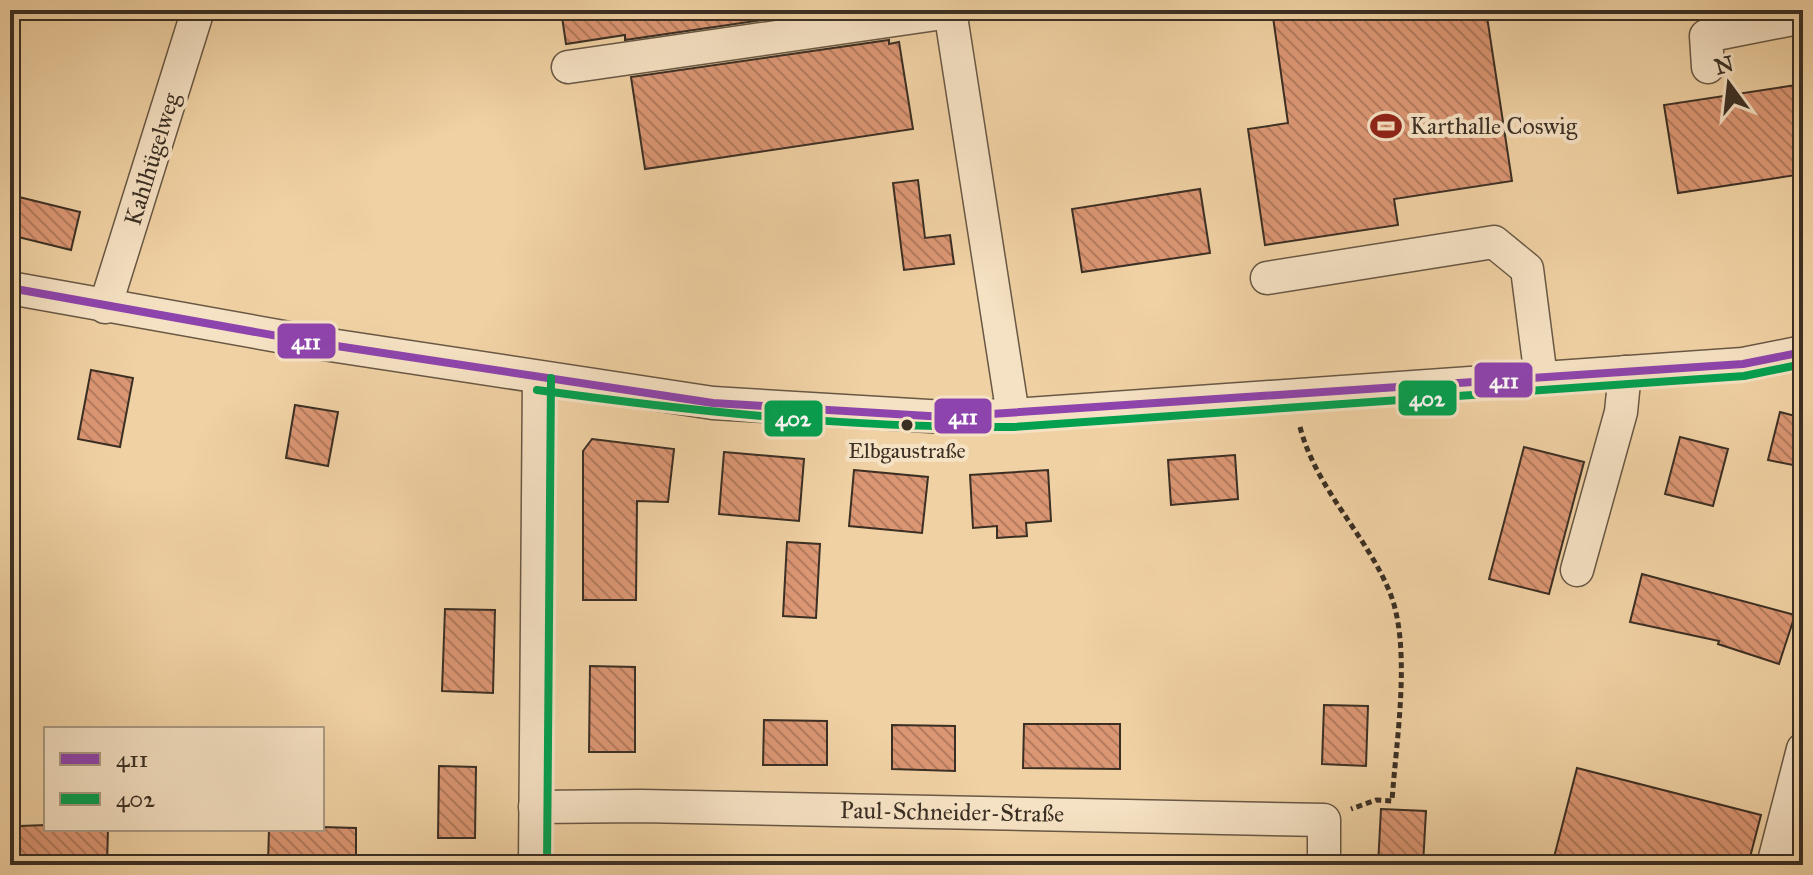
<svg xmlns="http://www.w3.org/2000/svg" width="1813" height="875" font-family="'IM FELL Great Primer',serif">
	<defs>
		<pattern id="building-back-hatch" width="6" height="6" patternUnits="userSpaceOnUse" patternTransform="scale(2)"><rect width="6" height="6" fill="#db9673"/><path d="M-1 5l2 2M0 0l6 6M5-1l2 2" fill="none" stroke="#b37b5e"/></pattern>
	</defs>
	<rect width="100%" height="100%" fill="#f0d1a3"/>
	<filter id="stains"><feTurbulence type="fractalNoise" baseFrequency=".0025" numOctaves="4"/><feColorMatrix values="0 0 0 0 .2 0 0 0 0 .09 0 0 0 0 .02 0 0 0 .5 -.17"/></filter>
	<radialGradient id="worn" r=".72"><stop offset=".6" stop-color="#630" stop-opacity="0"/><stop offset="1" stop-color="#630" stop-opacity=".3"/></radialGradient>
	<!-- building -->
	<g fill="url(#building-back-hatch)" stroke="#3b2f24" stroke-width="2">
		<polygon points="561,10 831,10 625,40 625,35 566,44"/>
		<polygon points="1272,10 1486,10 1512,181 1394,199 1398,225 1265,245 1248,129 1288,123"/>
		<polygon points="889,40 889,44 899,42 913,129 645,169 631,77"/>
		<polygon points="1803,84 1803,174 1678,193 1664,105"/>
		<polygon points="918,180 925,238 950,235 954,264 904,270 893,183"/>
		<polygon points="1200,189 1210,253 1082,272 1072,209"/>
		<polygon points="19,197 80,212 71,250 10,235"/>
		<polygon points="91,370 133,378 120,447 78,439"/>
		<polygon points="295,405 338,412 328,466 286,458"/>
		<polygon points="1780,412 1803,418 1803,467 1768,460"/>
		<polygon points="1680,437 1728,449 1713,506 1665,494"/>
		<polygon points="592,439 674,449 668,502 637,501 636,600 583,600 583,451"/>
		<polygon points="1524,447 1584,462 1549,594 1489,579"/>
		<polygon points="724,452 804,459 799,521 719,514"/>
		<polygon points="1235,455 1238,499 1171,505 1168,460"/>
		<polygon points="854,470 928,477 922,533 849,526"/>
		<polygon points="1048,470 1051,521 1026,523 1027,536 997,538 997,526 973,528 970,475"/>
		<polygon points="787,542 820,544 816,618 783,616"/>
		<polygon points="1642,574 1795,615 1779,664 1718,644 1719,641 1630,622"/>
		<polygon points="445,609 495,610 493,693 442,691"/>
		<polygon points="590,666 635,667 635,752 589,752"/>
		<polygon points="1324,705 1368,706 1366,766 1322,764"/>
		<polygon points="764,720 827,721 827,765 763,765"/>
		<polygon points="1024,724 1120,724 1120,769 1023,768"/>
		<polygon points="892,725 955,726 955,771 892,769"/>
		<polygon points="439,766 476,767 475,838 438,838"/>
		<polygon points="1577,768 1761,815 1748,865 1552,865"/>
		<polygon points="1381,809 1426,811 1423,865 1378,865"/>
		<polygon points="46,825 46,829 108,829 107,864 20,863 20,826"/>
		<polygon points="322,827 356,828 356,865 268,864 269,829"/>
	</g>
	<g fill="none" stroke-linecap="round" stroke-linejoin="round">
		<defs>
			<g id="minor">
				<polyline points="950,10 1013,415"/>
				<polyline points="568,67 950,12"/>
				<polyline points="1708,67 1706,36 1803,17"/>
				<polyline points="1267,278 1494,242 1527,269 1541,378"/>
				<polyline points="10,288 317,343 713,403 945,417 1013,415 1743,364 1803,352"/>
				<polyline points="105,307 198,10"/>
				<polyline points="1577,570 1621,412 1625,372"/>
				<polyline points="535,807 641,806 1324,820 1324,865"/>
				<polyline points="535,865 539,378"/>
				<polyline points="1773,865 1803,749"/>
			</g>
		</defs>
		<!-- minor casing -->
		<use href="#minor" stroke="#685844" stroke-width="35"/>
		<!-- path -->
		<path stroke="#3b2f24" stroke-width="5" stroke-dasharray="6 4" stroke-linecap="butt" d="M 1300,427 C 1316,488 1363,531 1388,588 C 1413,643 1396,740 1392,801 L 1376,800 L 1351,809"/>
		<!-- minor -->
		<use href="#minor" stroke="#f5e1c3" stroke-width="32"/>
		<defs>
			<polyline id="bus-1" points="10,288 317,343 713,403 945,417 1743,364 1803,352"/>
			<g id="bus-2">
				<path d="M 537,390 C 696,412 853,428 1013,427 L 1744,376 L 1803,364"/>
				<polyline points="547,865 551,378"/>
			</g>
		</defs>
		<!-- bus-1 casing -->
		<use href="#bus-1" stroke="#f5e1c3" stroke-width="14"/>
		<!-- bus-2 casing -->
		<use href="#bus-2" stroke="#f5e1c3" stroke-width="14"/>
		<!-- bus-1 -->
		<use href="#bus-1" stroke="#8e44ad" stroke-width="8"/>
		<!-- bus-2 -->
		<use href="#bus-2" stroke="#03a04f" stroke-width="8"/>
	</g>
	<!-- icons -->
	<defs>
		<symbol id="stadium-bare" viewBox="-9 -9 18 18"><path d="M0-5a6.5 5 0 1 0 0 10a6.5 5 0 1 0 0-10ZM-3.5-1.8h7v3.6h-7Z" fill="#8f2418" stroke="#f5e1c3" stroke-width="2.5" paint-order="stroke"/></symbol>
	</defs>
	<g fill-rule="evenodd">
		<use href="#stadium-bare" x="1364" y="104" width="44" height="44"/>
	</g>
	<!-- markers -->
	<circle fill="#3b2f24" stroke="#f5e1c3" stroke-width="3" cx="907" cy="425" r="7"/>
	<g text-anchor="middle" stroke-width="8" stroke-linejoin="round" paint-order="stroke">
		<!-- bus labels -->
		<g font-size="22" fill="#3b2f24" stroke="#f5e1c3">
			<text x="907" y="458">Elbgaustraße</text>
		</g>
		<!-- poi labels -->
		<g font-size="24" fill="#3b2f24" stroke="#f5e1c3" text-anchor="start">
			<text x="1410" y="134">Karthalle Coswig</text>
		</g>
		<!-- street labels -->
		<g font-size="24" fill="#3b2f24" stroke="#f5e1c3">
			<text transform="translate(152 159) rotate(-73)" y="8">Kahlhügelweg</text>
			<text transform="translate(952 812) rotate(1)" y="8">Paul-Schneider-Straße</text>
		</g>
	</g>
	<g stroke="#f5e1c3" stroke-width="3">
		<rect x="276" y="322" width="61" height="38" rx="8" fill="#8e44ad"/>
		<rect x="1473" y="361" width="61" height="38" rx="8" fill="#8e44ad"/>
		<rect x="1397" y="379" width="61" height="38" rx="8" fill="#03a04f"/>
		<rect x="933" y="397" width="60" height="38" rx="8" fill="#8e44ad"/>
		<rect x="763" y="399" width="61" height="39" rx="8" fill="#03a04f"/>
	</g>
	<g font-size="22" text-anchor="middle" font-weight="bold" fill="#fff">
		<text x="306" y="349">411</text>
		<text x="1504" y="388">411</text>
		<text x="1427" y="406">402</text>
		<text x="963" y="424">411</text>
		<text x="793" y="426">402</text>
	</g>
	<!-- margin -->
	<rect width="1813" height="875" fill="none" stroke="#f0d1a3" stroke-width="40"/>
	<rect x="12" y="12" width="1789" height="851" fill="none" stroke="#3b2f24" stroke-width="4"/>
	<rect x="20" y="20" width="1773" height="835" fill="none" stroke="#3b2f24" stroke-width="2"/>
	<!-- legend -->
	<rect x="44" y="727" width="280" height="104" fill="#f5e1c3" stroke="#ab9a83" stroke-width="2"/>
	<rect x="60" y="753" width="40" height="12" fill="#8e44ad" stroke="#ab9a83" stroke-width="2"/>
	<text x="116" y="767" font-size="24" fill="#3b2f24">411</text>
	<rect x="60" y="793" width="40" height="12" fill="#03a04f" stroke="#ab9a83" stroke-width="2"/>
	<text x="116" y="807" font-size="24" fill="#3b2f24">402</text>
	<!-- north arrow -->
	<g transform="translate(1729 84) rotate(345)" stroke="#f5e1c3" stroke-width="6" paint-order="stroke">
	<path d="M0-6L14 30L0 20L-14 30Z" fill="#3b2f24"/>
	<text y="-12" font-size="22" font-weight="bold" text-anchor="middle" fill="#3b2f24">N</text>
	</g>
	<rect width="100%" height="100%" filter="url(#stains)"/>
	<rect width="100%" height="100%" fill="url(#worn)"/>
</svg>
